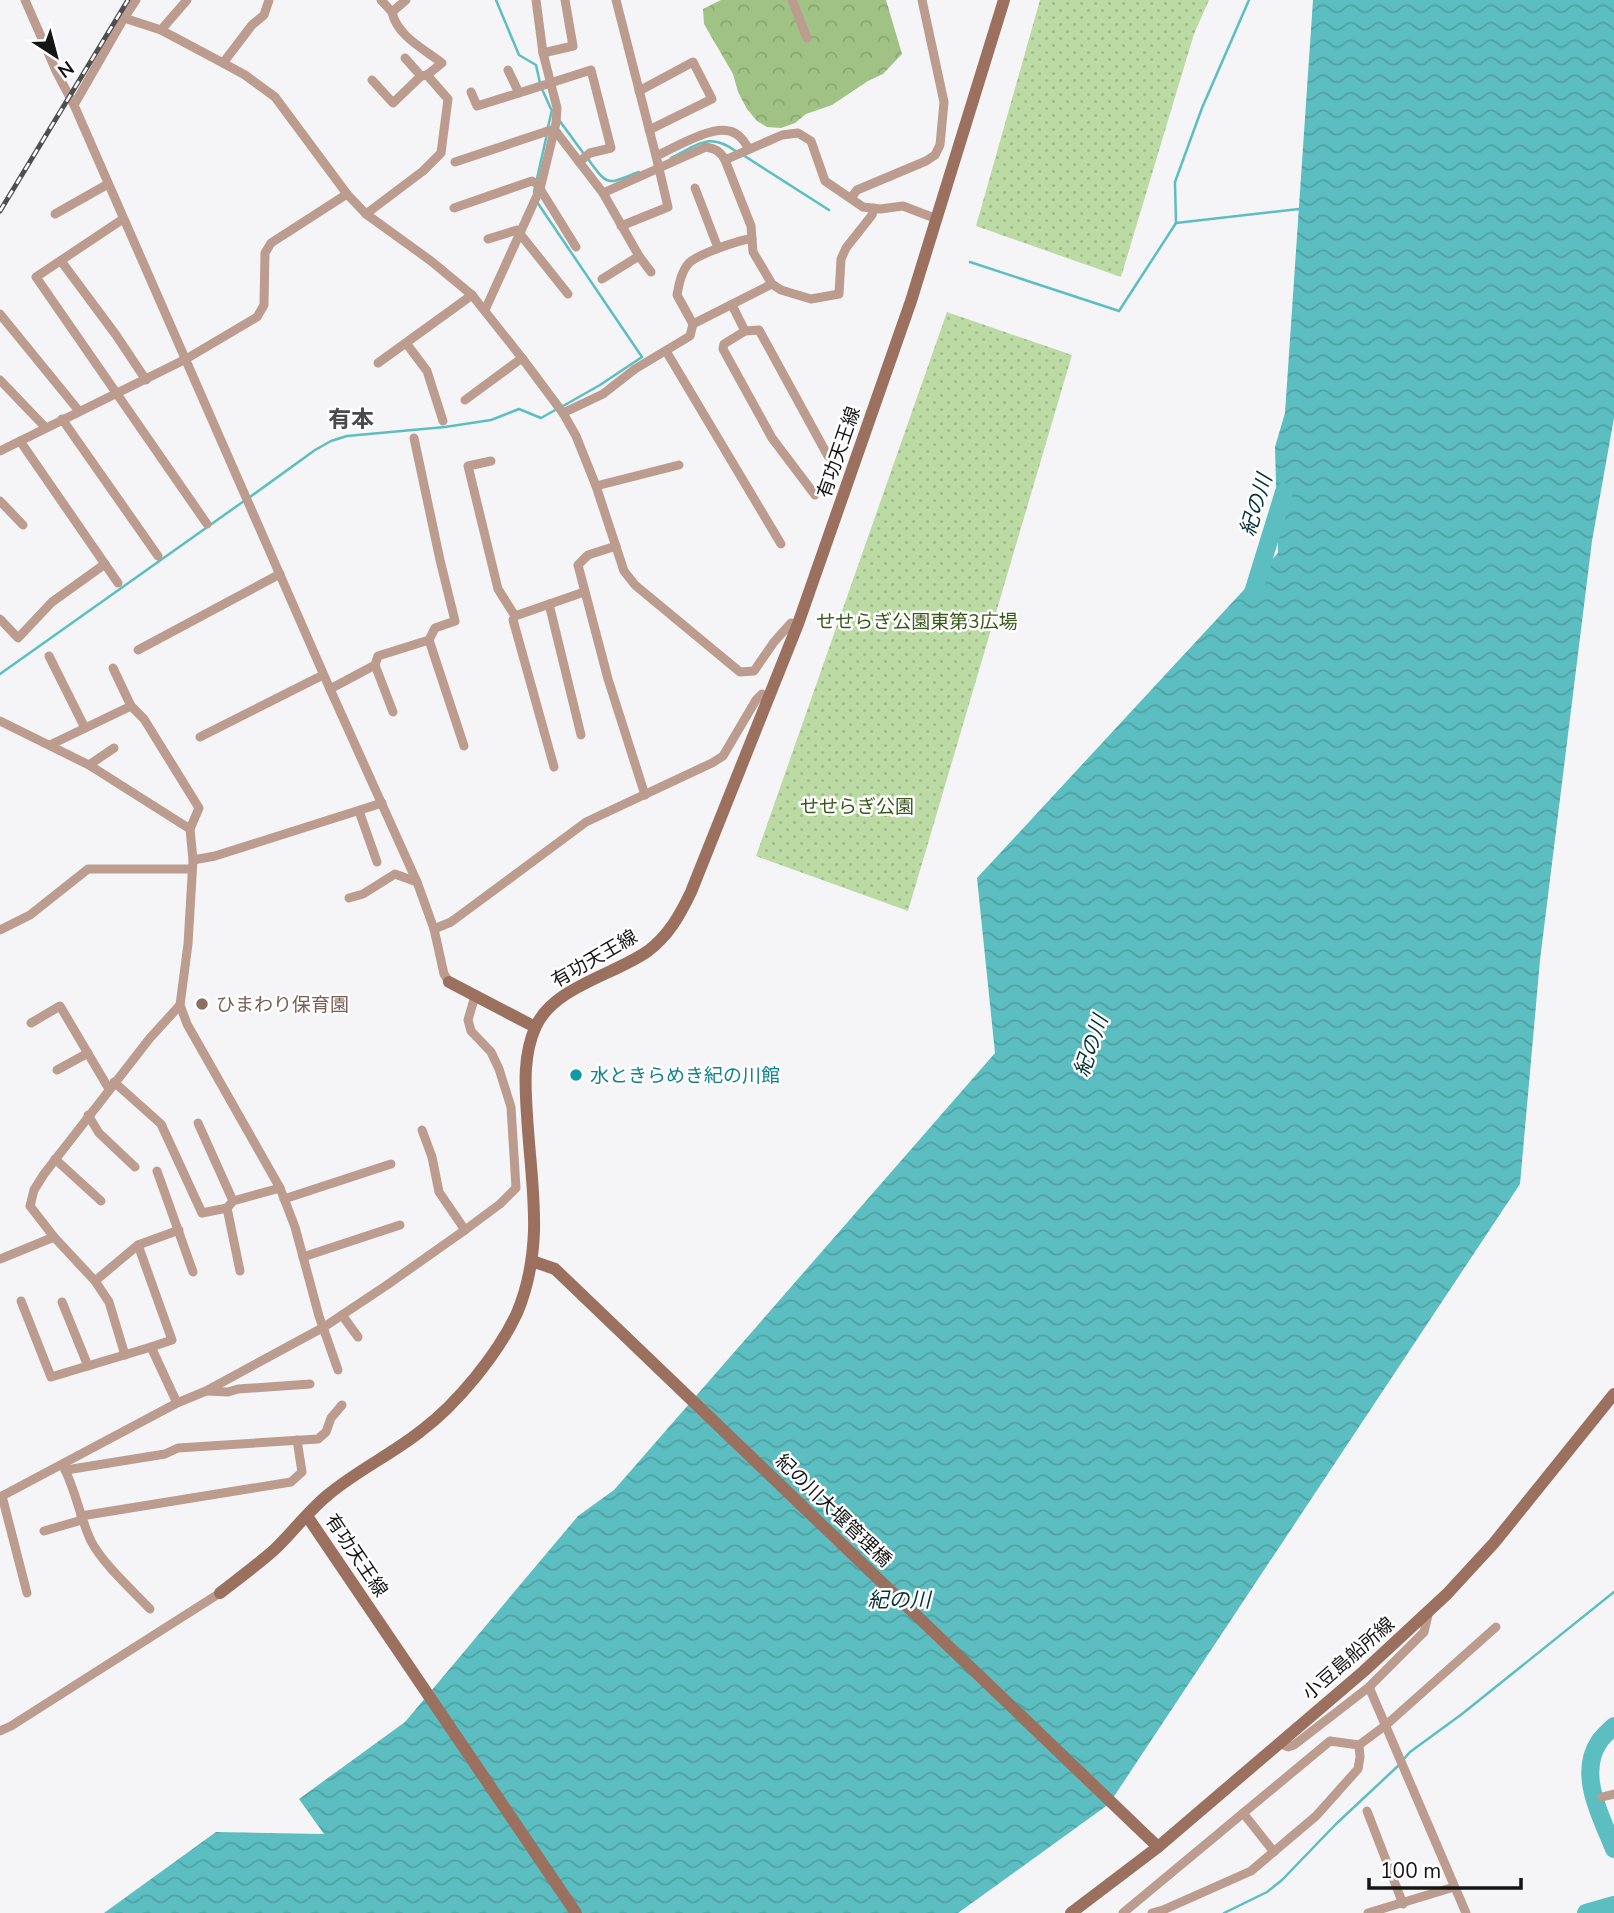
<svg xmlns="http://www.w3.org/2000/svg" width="1614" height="1913" font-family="'Nunito Sans','Noto Sans JP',sans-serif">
	<defs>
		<pattern id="forest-crowns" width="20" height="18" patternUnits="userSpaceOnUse" patternTransform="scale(1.75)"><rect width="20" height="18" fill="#a0c385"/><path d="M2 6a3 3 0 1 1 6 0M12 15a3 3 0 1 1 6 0" fill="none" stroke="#89a772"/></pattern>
		<pattern id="park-dots" width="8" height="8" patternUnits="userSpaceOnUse" patternTransform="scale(1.75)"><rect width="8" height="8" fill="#bcdba4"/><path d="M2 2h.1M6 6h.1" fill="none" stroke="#a1bb8c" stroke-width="1.8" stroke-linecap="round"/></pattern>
		<pattern id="water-waves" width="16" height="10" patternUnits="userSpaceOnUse" patternTransform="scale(1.75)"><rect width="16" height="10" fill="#5cbec0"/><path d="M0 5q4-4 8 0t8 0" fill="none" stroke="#4fa2a4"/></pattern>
	</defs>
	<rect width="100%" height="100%" fill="#f5f5f7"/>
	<!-- forest -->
	<polygon fill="url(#forest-crowns)" points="721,0 886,0 902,54 883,74 868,81 832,105 806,114 795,123 781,128 767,127 757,121 747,109 738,92 733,74 704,24 703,9"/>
	<!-- park -->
	<g fill="url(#park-dots)">
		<polygon points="1040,0 1209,0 1194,34 1121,277 976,226"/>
		<polygon points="947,312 1072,355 908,911 756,856"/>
	</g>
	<!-- water -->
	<polygon fill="url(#water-waves)" points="1313,0 1614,0 1614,418 1592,541 1540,960 1520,1184 1109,1804 958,1913 104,1913 216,1832 324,1834 299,1799 405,1722 578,1516 614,1490 995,1053 977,878 1278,553 1275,447 1285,413"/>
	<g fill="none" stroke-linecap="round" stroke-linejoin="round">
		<!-- stream -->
		<g stroke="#5cbec0" stroke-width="2.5">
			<polyline points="496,0 519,55 536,65 540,83"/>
			<polyline points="542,89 551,109"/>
			<polyline points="559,120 584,154"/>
			<polyline points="548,127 552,110"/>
			<polyline points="743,155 829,210"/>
			<path d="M 671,158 C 698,145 709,131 737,152"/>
			<path d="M 588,159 C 609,188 607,184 639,172"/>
			<polyline points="534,192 547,134"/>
			<polyline points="537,202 642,357 600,385 563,406"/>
			<polyline points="1176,223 1299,209"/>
			<polyline points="970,262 1119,311 1176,223 1175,182 1202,108 1249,0"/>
			<polyline points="250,497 315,450 331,441 347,436 445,427 491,420 519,409 541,418 557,409"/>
			<polyline points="0,674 244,501"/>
			<polyline points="1403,1760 1410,1752 1462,1714 1614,1592"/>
			<polyline points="1224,1913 1267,1892 1282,1880 1336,1824 1399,1765"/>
		</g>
		<!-- river -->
		<g stroke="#5cbec0" stroke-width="18">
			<polyline points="1252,596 1284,492"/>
			<path d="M 1614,1726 C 1609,1731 1602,1737 1599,1742 C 1577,1775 1602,1818 1614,1849"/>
			<polyline points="1586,1913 1614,1905"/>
		</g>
		<!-- street -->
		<g stroke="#bb9c8f" stroke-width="9">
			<polyline points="25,0 57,73 74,105 330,689 417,882 434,929 444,974 449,982"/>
			<polyline points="381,0 392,12 406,0"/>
			<polyline points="616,0 656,156"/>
			<polyline points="792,0 807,38"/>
			<path d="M 392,12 C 397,36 424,49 442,63 L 427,75"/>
			<polyline points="124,18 136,0"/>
			<polyline points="161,30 187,0"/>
			<polyline points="543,53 573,46 565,0"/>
			<polyline points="223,63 252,25 264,15 269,0"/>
			<polyline points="508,70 519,93 591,70 611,148 590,153 579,162"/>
			<polyline points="372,80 393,103 421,76"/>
			<polyline points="639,91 693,62 712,99 649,130"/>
			<polyline points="471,92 477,106 519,93"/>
			<polyline points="74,105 124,18 161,30 223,63 245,75 275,97 347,194 366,214 431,261 472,295 522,358 563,413 576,436 596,486 624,571 635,585 740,672 754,671 774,642 791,623 798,624"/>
			<polyline points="725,160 782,135 798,133 811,141 825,181 863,207 880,209 903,206 937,219"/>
			<polyline points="455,162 554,129 603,193 639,256 602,279"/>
			<polyline points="695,188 718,248"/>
			<path d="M 603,193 L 706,147 C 716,149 720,151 725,160 L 751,226 L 753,252 L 772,284 L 781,290 L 811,299 L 839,294 L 841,259 L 846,248 L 872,215 L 874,208"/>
			<polyline points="851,198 857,190 926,161 935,155 940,145 944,102 922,0"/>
			<polyline points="454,208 532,181 537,184 576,247"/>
			<polyline points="55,214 108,184"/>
			<polyline points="366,214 423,171 441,153 448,99 427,75 421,76 405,58"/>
			<polyline points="123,219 36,277 207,524"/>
			<path d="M 621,226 L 668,207 L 656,156 C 674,148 710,126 729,131 C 739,133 744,141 749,149"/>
			<polyline points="488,239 517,230 568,294"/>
			<polyline points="639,256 651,272"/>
			<polyline points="61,261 116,335 146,380"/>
			<polyline points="732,305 745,331 759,330 828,456"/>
			<polyline points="485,310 540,189 556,123 557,108 543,53 536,0"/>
			<polyline points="0,314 79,411"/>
			<polyline points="693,324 772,284"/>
			<polyline points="745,331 724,344 723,349 772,438 815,495"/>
			<polyline points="406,343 427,371 443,421"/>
			<polyline points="666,351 781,544"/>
			<polyline points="378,363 472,295"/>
			<polyline points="0,380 45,427"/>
			<polyline points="465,400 522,358"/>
			<path d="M 563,413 L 603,394 L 635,369 L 690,336 L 693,324 L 677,295 C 679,284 681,272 689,263 C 697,255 740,239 752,239"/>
			<polyline points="62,419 158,556"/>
			<polyline points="20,441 118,583"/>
			<polyline points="0,451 186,359 257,317 264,305 265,253 271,243 347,194"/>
			<polyline points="491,461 468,466 498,589 515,616"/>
			<polyline points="596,486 679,465"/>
			<polyline points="0,501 23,525"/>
			<polyline points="616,546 588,555 578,565 608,679 645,795"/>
			<polyline points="549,604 581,735"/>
			<polyline points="0,619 18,638 52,602 105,564"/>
			<polyline points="429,640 464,746"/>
			<polyline points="138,650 280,574"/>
			<polyline points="49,656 85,728"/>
			<polyline points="375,665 393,712"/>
			<polyline points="330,689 375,665 378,656 429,640 435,628 455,621 440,560 414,438"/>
			<polyline points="131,706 144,719 199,808 190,829"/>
			<polyline points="0,721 89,765 190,829 193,860 188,944 180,1005 187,1024 280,1188 295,1227 319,1316 338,1370"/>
			<polyline points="200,737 323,675"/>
			<polyline points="50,745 131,706 113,668"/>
			<polyline points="89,765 114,748"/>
			<polyline points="554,767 513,620 515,616 584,592"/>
			<polyline points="359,811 377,862"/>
			<polyline points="193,860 215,856 382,803"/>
			<polyline points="349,898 363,894 395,874 417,882"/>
			<polyline points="434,929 451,922 586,822 712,763 723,756 756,700 762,694"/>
			<polyline points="0,930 30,915 88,869 192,869"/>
			<polyline points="31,1023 60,1006 109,1089"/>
			<polyline points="57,1070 88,1053"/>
			<polyline points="114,1082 161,1124 202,1213 227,1208 233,1201 280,1188"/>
			<polyline points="88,1115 99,1133 135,1167"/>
			<polyline points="198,1123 233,1201"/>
			<polyline points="422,1130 432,1157 439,1192 465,1230"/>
			<polyline points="55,1159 101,1201"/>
			<polyline points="157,1171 193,1272"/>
			<polyline points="284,1199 391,1164"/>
			<polyline points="227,1208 240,1271"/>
			<polyline points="138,1245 179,1230"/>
			<polyline points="303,1257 400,1225"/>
			<polyline points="0,1259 54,1237"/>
			<polyline points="95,1281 109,1302 125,1355"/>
			<polyline points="21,1301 51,1377 151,1347"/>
			<polyline points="62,1302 88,1366"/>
			<polyline points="342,1315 358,1337"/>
			<polyline points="207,1391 228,1392 238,1389 310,1384"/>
			<polyline points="177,1403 151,1347 172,1340 138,1245 95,1281 54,1237 30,1206 34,1190 44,1174 150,1038 180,1005"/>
			<path d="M 64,1468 C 76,1491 80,1518 91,1541 C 103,1564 132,1590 150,1609"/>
			<polyline points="66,1470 165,1454 178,1448 318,1439 326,1432 331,1418 342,1405"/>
			<polyline points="2,1496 27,1593"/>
			<polyline points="0,1497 177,1403 206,1391 324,1327 387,1285 465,1230 500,1204 516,1188 511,1107 499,1069 491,1052 471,1031 468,1020 475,996"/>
			<polyline points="81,1516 291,1482 302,1472 297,1440"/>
			<polyline points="44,1531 82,1520"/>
			<polyline points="1369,1687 1424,1632 1429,1611"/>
			<polyline points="0,1731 11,1726 220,1593"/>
			<polyline points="1279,1743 1288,1747 1294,1745 1369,1687 1466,1913"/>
			<polyline points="1602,1797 1614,1794"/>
			<polyline points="1367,1811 1403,1904"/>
			<polyline points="1243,1813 1274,1852"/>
			<polyline points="1123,1913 1330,1741 1359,1745 1386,1725 1496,1627"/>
			<polyline points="1152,1913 1163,1910 1251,1871 1316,1816 1358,1769 1360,1757 1359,1745"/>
			<polyline points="1368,1913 1454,1887"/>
		</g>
		<!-- secondary -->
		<g stroke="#9c705f" stroke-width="12">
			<polyline points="449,982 535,1027"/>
			<polyline points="532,1261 555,1269 1158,1847"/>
			<polyline points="307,1516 576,1913"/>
			<path d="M 220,1593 C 238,1579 257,1565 274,1550 C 293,1532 309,1510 329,1494 C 358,1470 392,1454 421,1431 C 457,1404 498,1354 517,1313 C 528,1287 533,1258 534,1231 C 535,1192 529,1153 527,1115 C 525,1085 523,1054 536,1026 C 554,987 614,975 648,951 C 669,935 680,915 691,892 L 798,624 L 911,301 L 1004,0"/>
			<polyline points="1071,1913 1158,1847 1364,1671 1447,1594 1494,1543 1614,1394"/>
		</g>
		<defs>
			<polyline id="rail" points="0,211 128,0"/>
		</defs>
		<!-- rail casing -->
		<use href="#rail" stroke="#4e4e4f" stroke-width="5"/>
		<!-- rail -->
		<use href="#rail" stroke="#fff" stroke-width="2.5" stroke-dasharray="8" stroke-linecap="butt"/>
	</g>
	<!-- markers -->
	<circle fill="#8d6e63" stroke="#fff" stroke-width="2.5" cx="202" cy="1004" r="7"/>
	<circle fill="#0f9aa8" stroke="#fff" stroke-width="2.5" cx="576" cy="1075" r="7"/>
	<g text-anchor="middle" stroke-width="5" stroke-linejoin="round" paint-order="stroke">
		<!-- street labels -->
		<g font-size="19" fill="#151516" stroke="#fff">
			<text transform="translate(838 452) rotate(-71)" y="7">有功天王線</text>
			<text transform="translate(594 958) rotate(-30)" y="7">有功天王線</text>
			<text transform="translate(834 1510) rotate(44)" y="7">紀の川大堰管理橋</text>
			<text transform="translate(357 1555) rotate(56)" y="7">有功天王線</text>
			<text transform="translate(1348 1658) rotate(-41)" y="7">小豆島船所線</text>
		</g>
		<!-- park labels -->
		<g font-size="19" fill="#385818" stroke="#fff">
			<text x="917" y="628">せせらぎ公園東第3広場</text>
			<text x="857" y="813">せせらぎ公園</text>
		</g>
		<!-- education labels -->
		<g font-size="19" fill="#785e54" stroke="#fff" text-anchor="start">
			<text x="216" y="1011">ひまわり保育園</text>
		</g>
		<!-- culture labels -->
		<g font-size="19" fill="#0d838f" stroke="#fff" text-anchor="start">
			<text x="590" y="1082">水ときらめき紀の川館</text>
		</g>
		<!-- water labels -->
		<g font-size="21" font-style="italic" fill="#023335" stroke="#fff">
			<text transform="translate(1256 505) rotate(-73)" y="7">紀の川</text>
			<text transform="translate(1091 1046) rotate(-71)" y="7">紀の川</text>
			<text x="899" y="1607">紀の川</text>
		</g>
		<!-- quarter labels -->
		<g font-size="23" font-weight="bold" fill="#4a4a4c" stroke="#fff">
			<text x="351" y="427">有本</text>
		</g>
	</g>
	<!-- north arrow -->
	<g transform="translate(56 56) rotate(144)" stroke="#ffffff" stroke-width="5" paint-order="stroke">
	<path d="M0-5L12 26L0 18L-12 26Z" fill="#151516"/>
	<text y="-10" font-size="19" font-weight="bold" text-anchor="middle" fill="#151516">N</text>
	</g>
	<!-- scale -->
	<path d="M1369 1878v10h152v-10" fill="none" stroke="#151516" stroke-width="3.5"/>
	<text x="1380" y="1878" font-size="21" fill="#151516" stroke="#ffffff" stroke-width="5" paint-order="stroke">100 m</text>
</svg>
